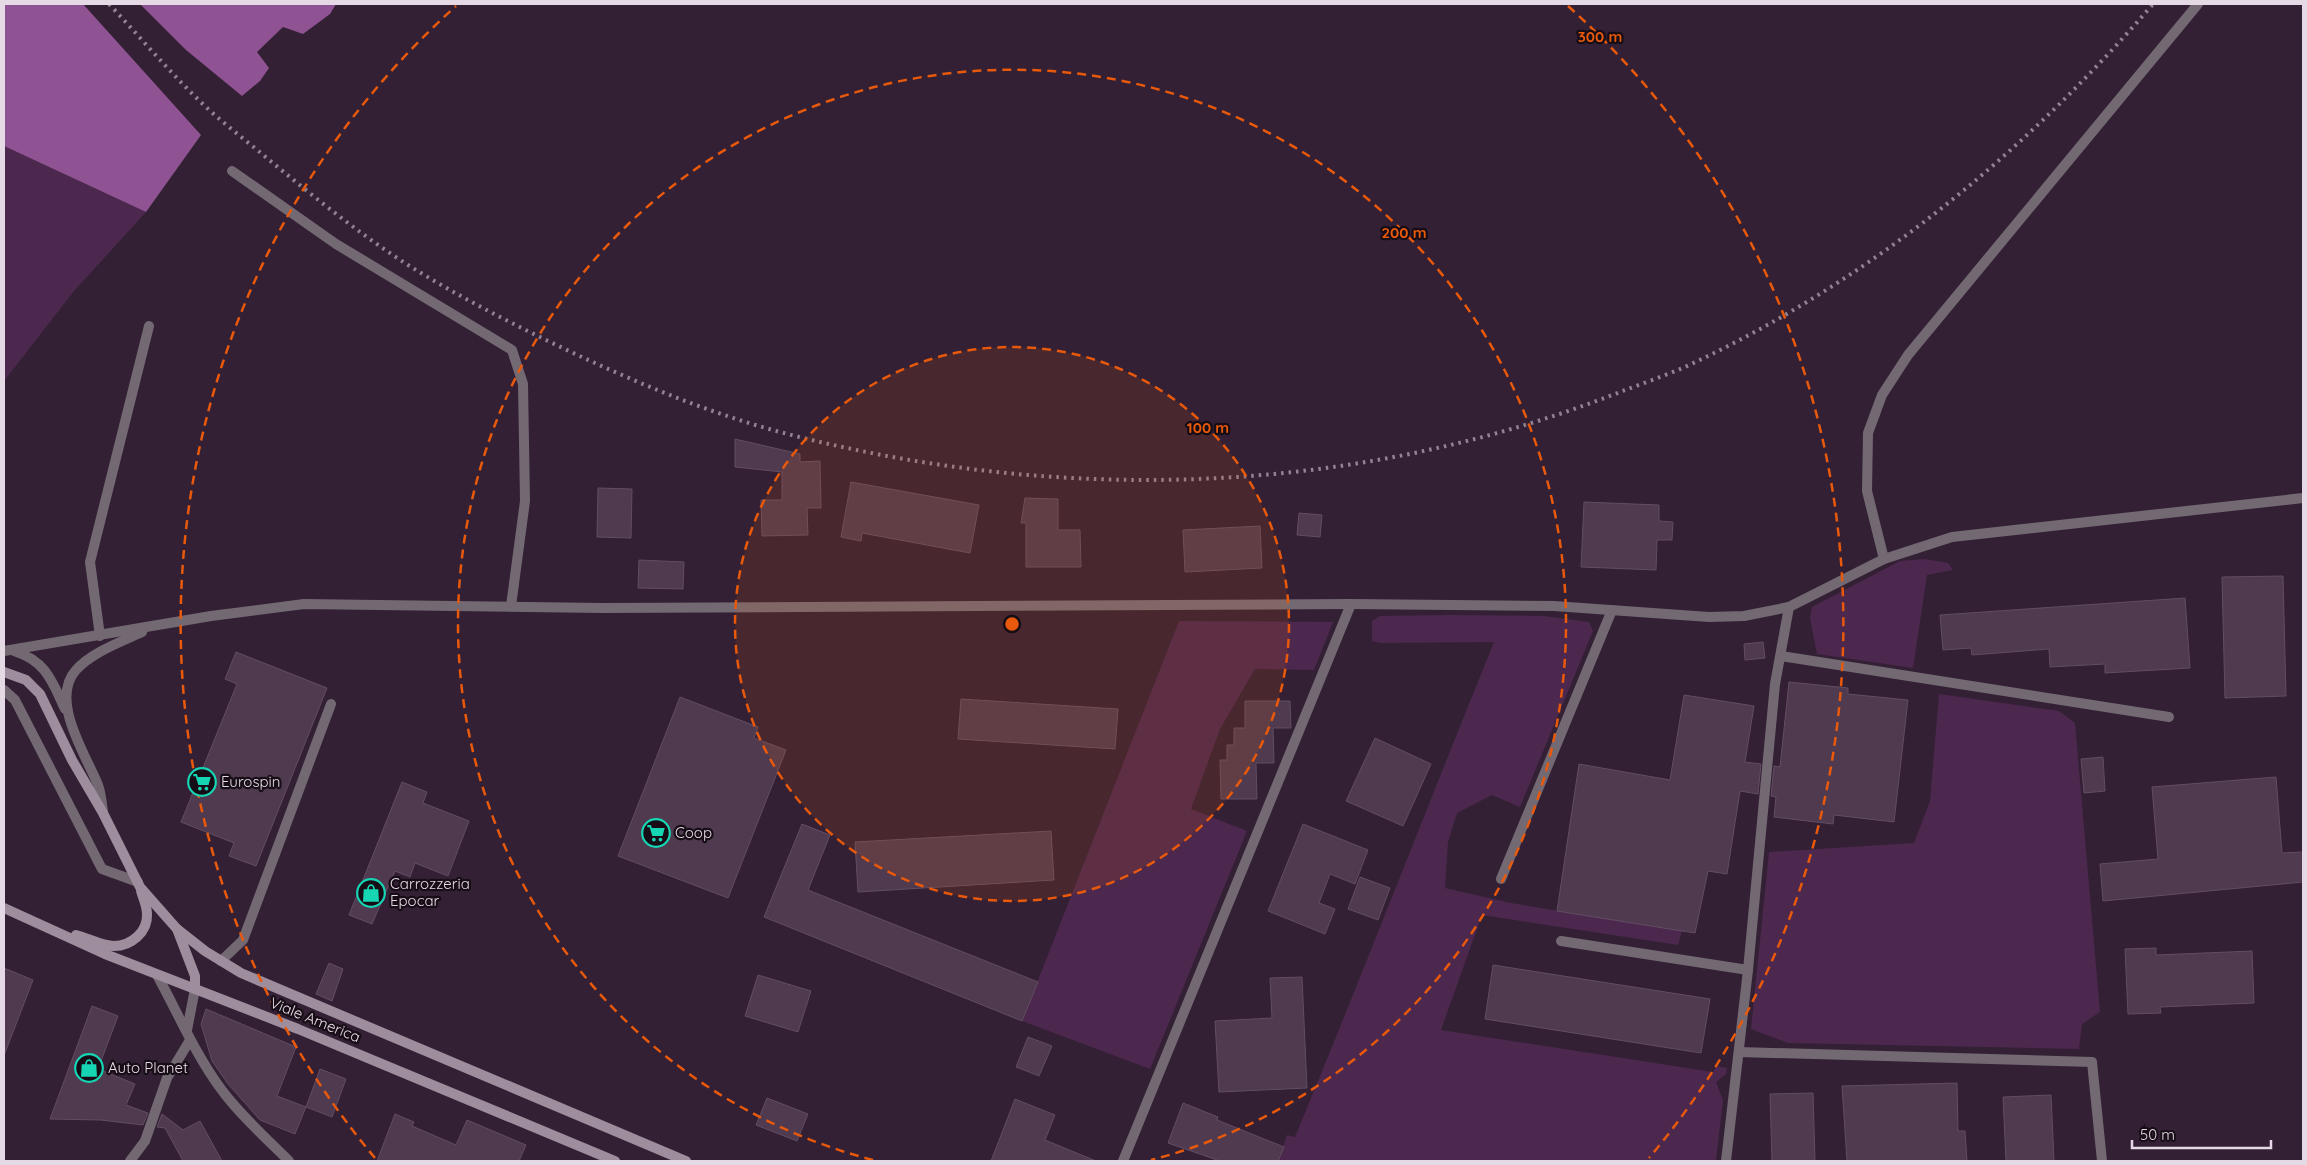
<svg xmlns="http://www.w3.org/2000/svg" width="2307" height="1165" font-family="Quicksand,sans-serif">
	<rect width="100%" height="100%" fill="#332034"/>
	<!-- green -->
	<g fill="#4c284e">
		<polygon points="4,146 146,212 74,291 4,381"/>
		<polygon points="1925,559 1948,563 1953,570 1927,575 1913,668 1817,654 1810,618 1812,607 1900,561"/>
		<path d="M 1448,615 L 1544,616 L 1589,622 L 1593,631 L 1520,807 L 1492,795 L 1457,813 L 1448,842 L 1445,888 L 1511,903 L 1682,931 L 1678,945 L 1482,915 L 1441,1030 L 1713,1072 L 1716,1066 L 1727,1068 L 1726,1074 L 1716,1082 L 1723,1100 L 1716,1161 L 1278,1161 L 1287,1135 L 1295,1137 C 1363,973 1427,807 1494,642 L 1380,643 L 1372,641 L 1372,621 L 1380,616 Z"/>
		<polygon points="1179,621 1333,622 1314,670 1255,669 1220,729 1191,809 1247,831 1150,1069 1022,1021"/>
		<polygon points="1939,694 2059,711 2075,723 2100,1012 2082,1024 2079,1049 1788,1043 1751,1029 1769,852 1914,843 1930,801"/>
	</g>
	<!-- water -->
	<g fill="#8f5292">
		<polygon points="4,4 83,4 201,135 146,212 4,146"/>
		<polygon points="140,4 336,4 330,14 303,34 283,27 257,52 269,68 260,81 242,96 186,50"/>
	</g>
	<!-- building -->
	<g fill="#4f3a4f" stroke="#624d63">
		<polygon points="735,439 800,454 800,462 820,461 821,508 807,508 808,535 762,536 761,500 782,500 782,472 735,467"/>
		<polygon points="851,482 979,505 970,553 862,533 861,541 841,537"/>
		<polygon points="598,488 632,489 631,538 597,537"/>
		<polygon points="1025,498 1058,499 1058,530 1080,530 1081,567 1026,567 1026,523 1021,523"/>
		<polygon points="1584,502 1659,505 1659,521 1673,522 1672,540 1657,540 1656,570 1581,567"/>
		<polygon points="1299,513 1322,515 1320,537 1297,535"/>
		<polygon points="1260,526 1262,568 1185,572 1183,530"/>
		<polygon points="639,560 684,562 683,589 638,588"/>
		<polygon points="2283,576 2286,696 2225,698 2222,577"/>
		<polygon points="2185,598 2190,668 2105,673 2105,664 2050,667 2049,649 1972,655 1971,648 1943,650 1940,615"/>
		<polygon points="1763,642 1765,658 1745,660 1744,644"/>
		<polygon points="236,652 327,688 256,866 229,856 234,843 181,822 237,684 225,679"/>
		<polygon points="1789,682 1848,688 1848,694 1908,700 1894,822 1834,815 1833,824 1774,817 1776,797 1771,796 1774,766 1780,767"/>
		<polygon points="1684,695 1754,706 1745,762 1761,764 1758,794 1740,791 1727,874 1708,871 1695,933 1557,911 1579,764 1670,780"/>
		<polygon points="680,697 758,727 754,738 786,750 728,898 618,856"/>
		<polygon points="961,699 1118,709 1115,749 958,739"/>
		<polygon points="1245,701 1290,701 1291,728 1273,728 1274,763 1256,763 1257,799 1221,799 1220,760 1227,760 1227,745 1234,745 1234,728 1245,728"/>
		<polygon points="1375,738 1431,764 1403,826 1346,801"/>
		<polygon points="2103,757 2105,791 2084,793 2081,759"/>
		<polygon points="2276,777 2282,853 2303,852 2303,882 2103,901 2100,864 2158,859 2152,787"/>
		<polygon points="402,782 427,792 423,803 469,821 448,876 415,863 410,877 395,871 372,924 349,915"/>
		<polygon points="802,824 830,835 808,890 1038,982 1022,1021 764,917"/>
		<polygon points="1303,824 1368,850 1355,884 1330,874 1319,903 1335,909 1325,934 1268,911"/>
		<polygon points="1051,831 1054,880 858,892 855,842"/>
		<polygon points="1360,877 1390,888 1378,920 1348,909"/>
		<polygon points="2156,948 2156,955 2252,951 2254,1003 2160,1007 2161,1013 2128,1014 2125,949"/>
		<polygon points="329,963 343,969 332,1001 316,994"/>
		<polygon points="1493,965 1710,999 1701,1053 1485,1019"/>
		<polygon points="4,968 33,980 5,1053 4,1053"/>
		<polygon points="758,975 811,991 798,1032 745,1016"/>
		<polygon points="1302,977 1307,1088 1219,1092 1215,1021 1272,1018 1270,978"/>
		<polygon points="92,1006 118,1016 98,1069 135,1084 126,1105 148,1113 143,1125 101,1120 50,1119"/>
		<polygon points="206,1009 296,1047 277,1096 306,1107 295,1134 260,1120 228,1084 212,1061 201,1024"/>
		<polygon points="1028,1037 1052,1046 1039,1076 1016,1067"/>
		<polygon points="320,1069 346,1079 332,1117 306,1107"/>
		<polygon points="1957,1083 1958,1131 1965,1131 1967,1161 1847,1161 1842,1086"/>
		<polygon points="1813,1093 1815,1161 1772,1161 1770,1094"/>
		<polygon points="2051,1095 2054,1161 2006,1161 2003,1097"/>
		<polygon points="767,1098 808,1114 797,1141 756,1125"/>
		<polygon points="1015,1099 1055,1115 1045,1140 1096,1161 991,1161"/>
		<polygon points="1183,1103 1218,1117 1217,1120 1284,1147 1278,1161 1220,1161 1168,1143"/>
		<polygon points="162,1114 183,1130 200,1121 222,1161 183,1161 165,1128 157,1127"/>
		<polygon points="395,1114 414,1122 412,1126 456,1145 467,1120 526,1145 519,1161 377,1161"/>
	</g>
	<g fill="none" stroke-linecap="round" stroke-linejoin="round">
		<!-- service -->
		<g stroke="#736973" stroke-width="10">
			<polyline points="1884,559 1867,491 1868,433 1882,395 1908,355 2198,4"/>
			<polyline points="4,690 15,700 102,869 138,882"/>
			<polyline points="1501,879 1612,610"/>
			<polyline points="221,961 243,940 331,704"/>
		</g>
		<!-- minor -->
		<g stroke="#736973" stroke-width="10">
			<polyline points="232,171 336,244 512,350 523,384 525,501 511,606"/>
			<polyline points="100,636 90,562 149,326"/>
			<polyline points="1781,656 2169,717"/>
			<polyline points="1561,941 1748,970"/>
			<path d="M 157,975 C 178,1013 195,1054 221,1089 C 240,1115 266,1138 289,1161"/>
			<polyline points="187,1030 195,989"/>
			<polyline points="1739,1052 2092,1062 2102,1161"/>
			<polyline points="130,1161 145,1141 167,1078 190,1040"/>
			<polyline points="1123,1161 1351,604"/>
			<polyline points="1726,1161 1748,970 1775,684 1789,607"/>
		</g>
		<!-- tertiary -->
		<g stroke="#736973" stroke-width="10">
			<polyline points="4,651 211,616 304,604 603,608 1351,604 1554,606 1709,617 1744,616 1789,607 1884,559 1952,537 2303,498"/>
			<path d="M 14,651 C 46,661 52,681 65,709"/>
			<path d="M 103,812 C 102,803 101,793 98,785 C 86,755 49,700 76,670 C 92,652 121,642 142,632"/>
		</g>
		<!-- secondary -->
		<g stroke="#9d8d9d" stroke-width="10">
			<polyline points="4,672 26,680 40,694 72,760 103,813 140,887 177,929 195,976 195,989"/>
			<polyline points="4,908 105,954 298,1029 615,1161"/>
			<polyline points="177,929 205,951 241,973 686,1161"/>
			<path d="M 76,935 C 88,938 102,946 114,946 C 131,946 148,932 147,914 C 147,906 143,898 141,891"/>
		</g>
		<!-- rail -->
		<path stroke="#928393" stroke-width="4" stroke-dasharray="2.5 5" stroke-linecap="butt" d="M 109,4 C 141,38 171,74 205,106 C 225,125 247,141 268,159 C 313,196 358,233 408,265 C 464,300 524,330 584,358 C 647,387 713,414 780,432 C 1057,505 1353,497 1620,392 C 1641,384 1664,376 1685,367 C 1868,282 2022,156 2153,4"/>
	</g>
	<!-- distance rings -->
	<circle cx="1012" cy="624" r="277" fill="#e8590c" fill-opacity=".12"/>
	<g fill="none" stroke="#e8590c" stroke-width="2.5" stroke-dasharray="9 6">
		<circle cx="1012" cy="624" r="277"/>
		<path d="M873 1160A554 554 0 1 1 1151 1160"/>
		<path d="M375 1158A831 831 0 0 1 456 6M1568 6A831 831 0 0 1 1649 1158"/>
	</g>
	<!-- icons -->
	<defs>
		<symbol id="supermarket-ring" viewBox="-11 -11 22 22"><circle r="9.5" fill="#160d16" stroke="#16d5b3" stroke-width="1.5"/><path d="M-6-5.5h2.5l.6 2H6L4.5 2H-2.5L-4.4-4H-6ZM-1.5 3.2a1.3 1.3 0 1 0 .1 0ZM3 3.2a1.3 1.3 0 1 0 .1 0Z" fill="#16d5b3"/></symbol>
		<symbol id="shop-ring" viewBox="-11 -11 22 22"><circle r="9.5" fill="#160d16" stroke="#16d5b3" stroke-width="1.5"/><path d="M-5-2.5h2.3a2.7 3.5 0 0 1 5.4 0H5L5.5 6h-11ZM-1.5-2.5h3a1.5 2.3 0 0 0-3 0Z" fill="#16d5b3"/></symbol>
	</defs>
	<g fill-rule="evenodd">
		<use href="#supermarket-ring" x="186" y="766" width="32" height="32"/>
		<use href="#supermarket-ring" x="640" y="817" width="32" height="32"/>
		<use href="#shop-ring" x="355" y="877" width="32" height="32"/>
		<use href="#shop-ring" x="73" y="1052" width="32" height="32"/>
	</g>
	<g text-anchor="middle" stroke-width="4.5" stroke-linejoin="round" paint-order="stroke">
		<!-- poi labels -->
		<g font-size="15" fill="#e5d9e6" stroke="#160d16" text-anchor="start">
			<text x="221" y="787">Eurospin</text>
			<text x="675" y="838">Coop</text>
			<text x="390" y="889">Carrozzeria<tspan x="390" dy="17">Epocar</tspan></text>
			<text x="108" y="1073">Auto Planet</text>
		</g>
		<!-- street labels -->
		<g font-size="15" fill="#e5d9e6" stroke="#160d16">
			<text transform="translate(315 1020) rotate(22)" y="5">Viale America</text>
		</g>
	</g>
	<circle cx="1012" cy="624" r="8" fill="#e8590c" stroke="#160d16" stroke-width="2.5"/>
	<g font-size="15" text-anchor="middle" font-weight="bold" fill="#e8590c" stroke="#160d16" stroke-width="4.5" stroke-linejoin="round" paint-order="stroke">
		<text x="1600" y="42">300 m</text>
		<text x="1404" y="238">200 m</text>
		<text x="1208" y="433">100 m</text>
	</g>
	<!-- border -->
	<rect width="2307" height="1165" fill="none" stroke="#e5d9e6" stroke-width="10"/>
	<!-- scale -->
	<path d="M2132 1140v8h139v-8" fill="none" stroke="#e5d9e6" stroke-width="2.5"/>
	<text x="2140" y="1140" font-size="15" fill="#e5d9e6" stroke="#160d16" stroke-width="4" paint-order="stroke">50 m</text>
</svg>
